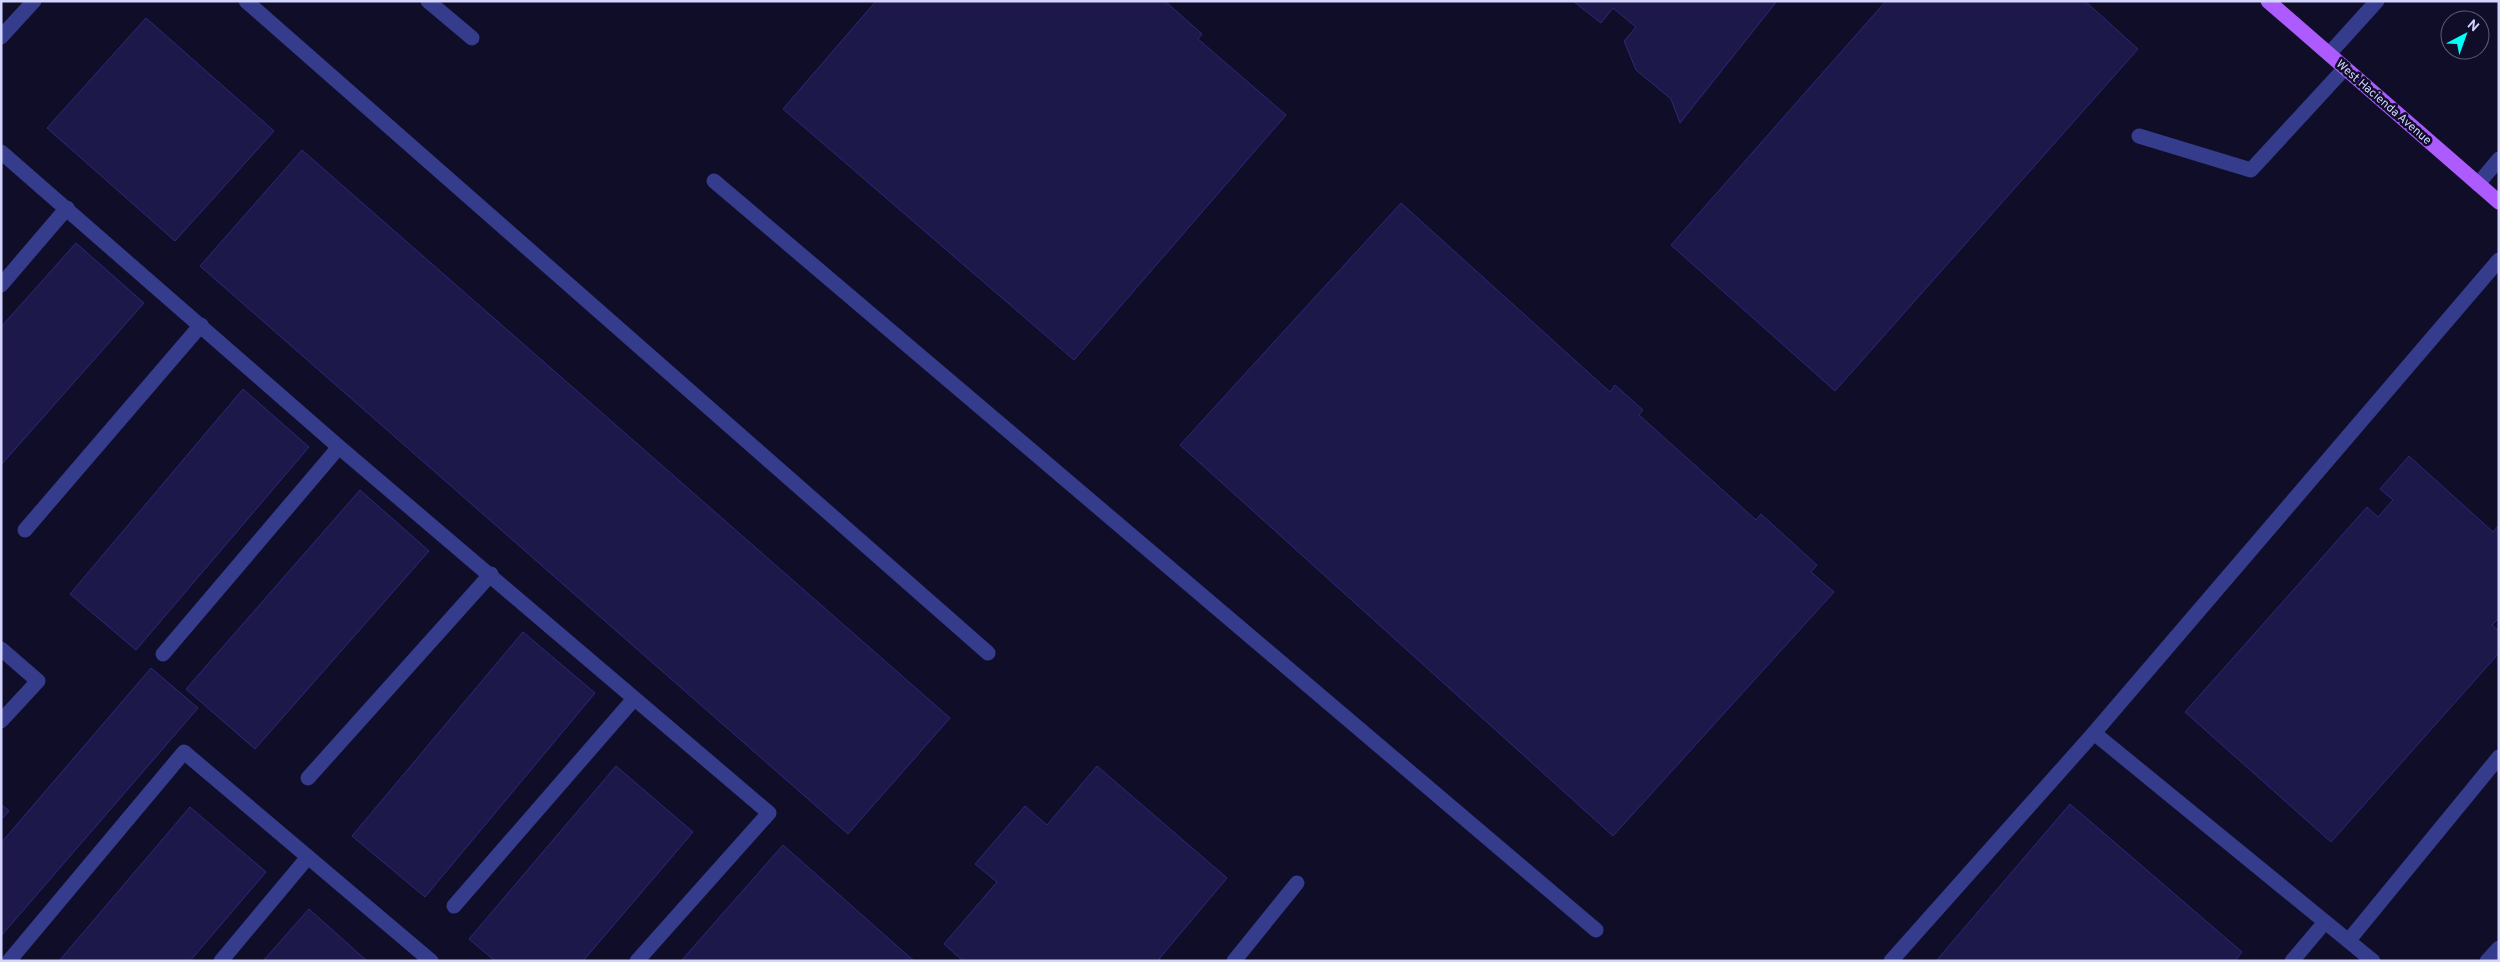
<svg xmlns="http://www.w3.org/2000/svg" width="2500" height="962" font-family="Overpass,sans-serif">
	<rect width="100%" height="100%" fill="#0f0d28"/>
	<!-- building -->
	<g fill="#1c184a" stroke="#2e2878">
		<polygon points="876,1 1165,1 1202,34 1198,39 1286,115 1074,360 783,109"/>
		<polygon points="1573,1 1777,1 1680,123 1671,99 1636,70 1624,41 1636,27 1613,8 1601,23"/>
		<polygon points="1886,1 2085,1 2138,49 1835,391 1671,245"/>
		<polygon points="146,18 274,131 175,241 47,128"/>
		<polygon points="302,150 950,718 848,834 200,266"/>
		<polygon points="1401,203 1610,392 1615,385 1643,410 1639,415 1756,520 1761,514 1817,565 1811,572 1834,592 1613,836 1180,445"/>
		<polygon points="76,243 144,303 1,465 1,327"/>
		<polygon points="243,389 309,447 136,650 70,594"/>
		<polygon points="2409,456 2493,532 2499,525 2499,618 2492,625 2499,631 2499,653 2331,842 2185,712 2367,507 2378,517 2393,500 2380,489"/>
		<polygon points="360,490 429,551 255,749 186,689"/>
		<polygon points="523,632 595,693 425,897 352,836"/>
		<polygon points="151,668 198,708 1,936 1,843"/>
		<polygon points="616,766 693,832 583,961 495,961 469,939"/>
		<polygon points="1097,766 1227,878 1159,959 1162,961 963,961 944,944 997,882 975,864 1025,806 1047,825"/>
		<polygon points="1,804 9,811 1,820"/>
		<polygon points="2070,804 2242,952 2235,961 1936,961"/>
		<polygon points="190,807 266,872 190,961 59,961"/>
		<polygon points="783,845 914,961 681,961"/>
		<polygon points="309,909 367,961 263,961"/>
	</g>
	<g fill="none" stroke-linecap="round" stroke-linejoin="round">
		<!-- minor -->
		<g stroke="#343c8b" stroke-width="15">
			<polyline points="246,1 988,653"/>
			<polyline points="428,1 472,38"/>
			<polyline points="1,37 34,1"/>
			<polyline points="2329,54 2377,1"/>
			<polyline points="2139,136 2251,170 2345,68"/>
			<polyline points="1,152 339,447 769,813 637,961"/>
			<polyline points="714,181 1596,930"/>
			<polyline points="2478,184 2499,159"/>
			<polyline points="1,285 67,208"/>
			<polyline points="25,530 201,325"/>
			<polyline points="1,649 38,681 1,721"/>
			<polyline points="163,654 339,447"/>
			<polyline points="2094,733 2499,260"/>
			<polyline points="308,778 491,574"/>
			<polyline points="454,906 633,700"/>
			<polyline points="2349,940 2499,757"/>
			<polyline points="9,961 184,752 431,961"/>
			<polyline points="221,961 308,857"/>
			<polyline points="1234,961 1297,883"/>
			<polyline points="1891,961 2094,733 2373,961"/>
			<polyline points="2292,961 2325,922"/>
			<polyline points="2487,961 2499,948"/>
		</g>
		<!-- major -->
		<polyline stroke="#ad5bff" stroke-width="15" points="2268,1 2499,202"/>
	</g>
	<g text-anchor="middle" stroke-width="5" stroke-linejoin="round" paint-order="stroke">
		<!-- street labels -->
		<g font-size="12" fill="#d4d5ff" stroke="#0f0d28">
			<text transform="translate(2384 102) rotate(41)" y="4">West Hacienda Avenue</text>
		</g>
	</g>
	<!-- border -->
	<rect width="2500" height="962" fill="none" stroke="#d4d5ff" stroke-width="5"/>
	<!-- north arrow -->
	<g transform="translate(2465 35) rotate(41)"><circle r="24" fill="#0f0d28" stroke="#5e5d7e"/>
	<path d="M0-4L9 19L0 12L-9 19Z" fill="#00fff8"/>
	<text y="-8" font-size="14" font-weight="bold" text-anchor="middle" fill="#d4d5ff">N</text>
	</g>
</svg>
